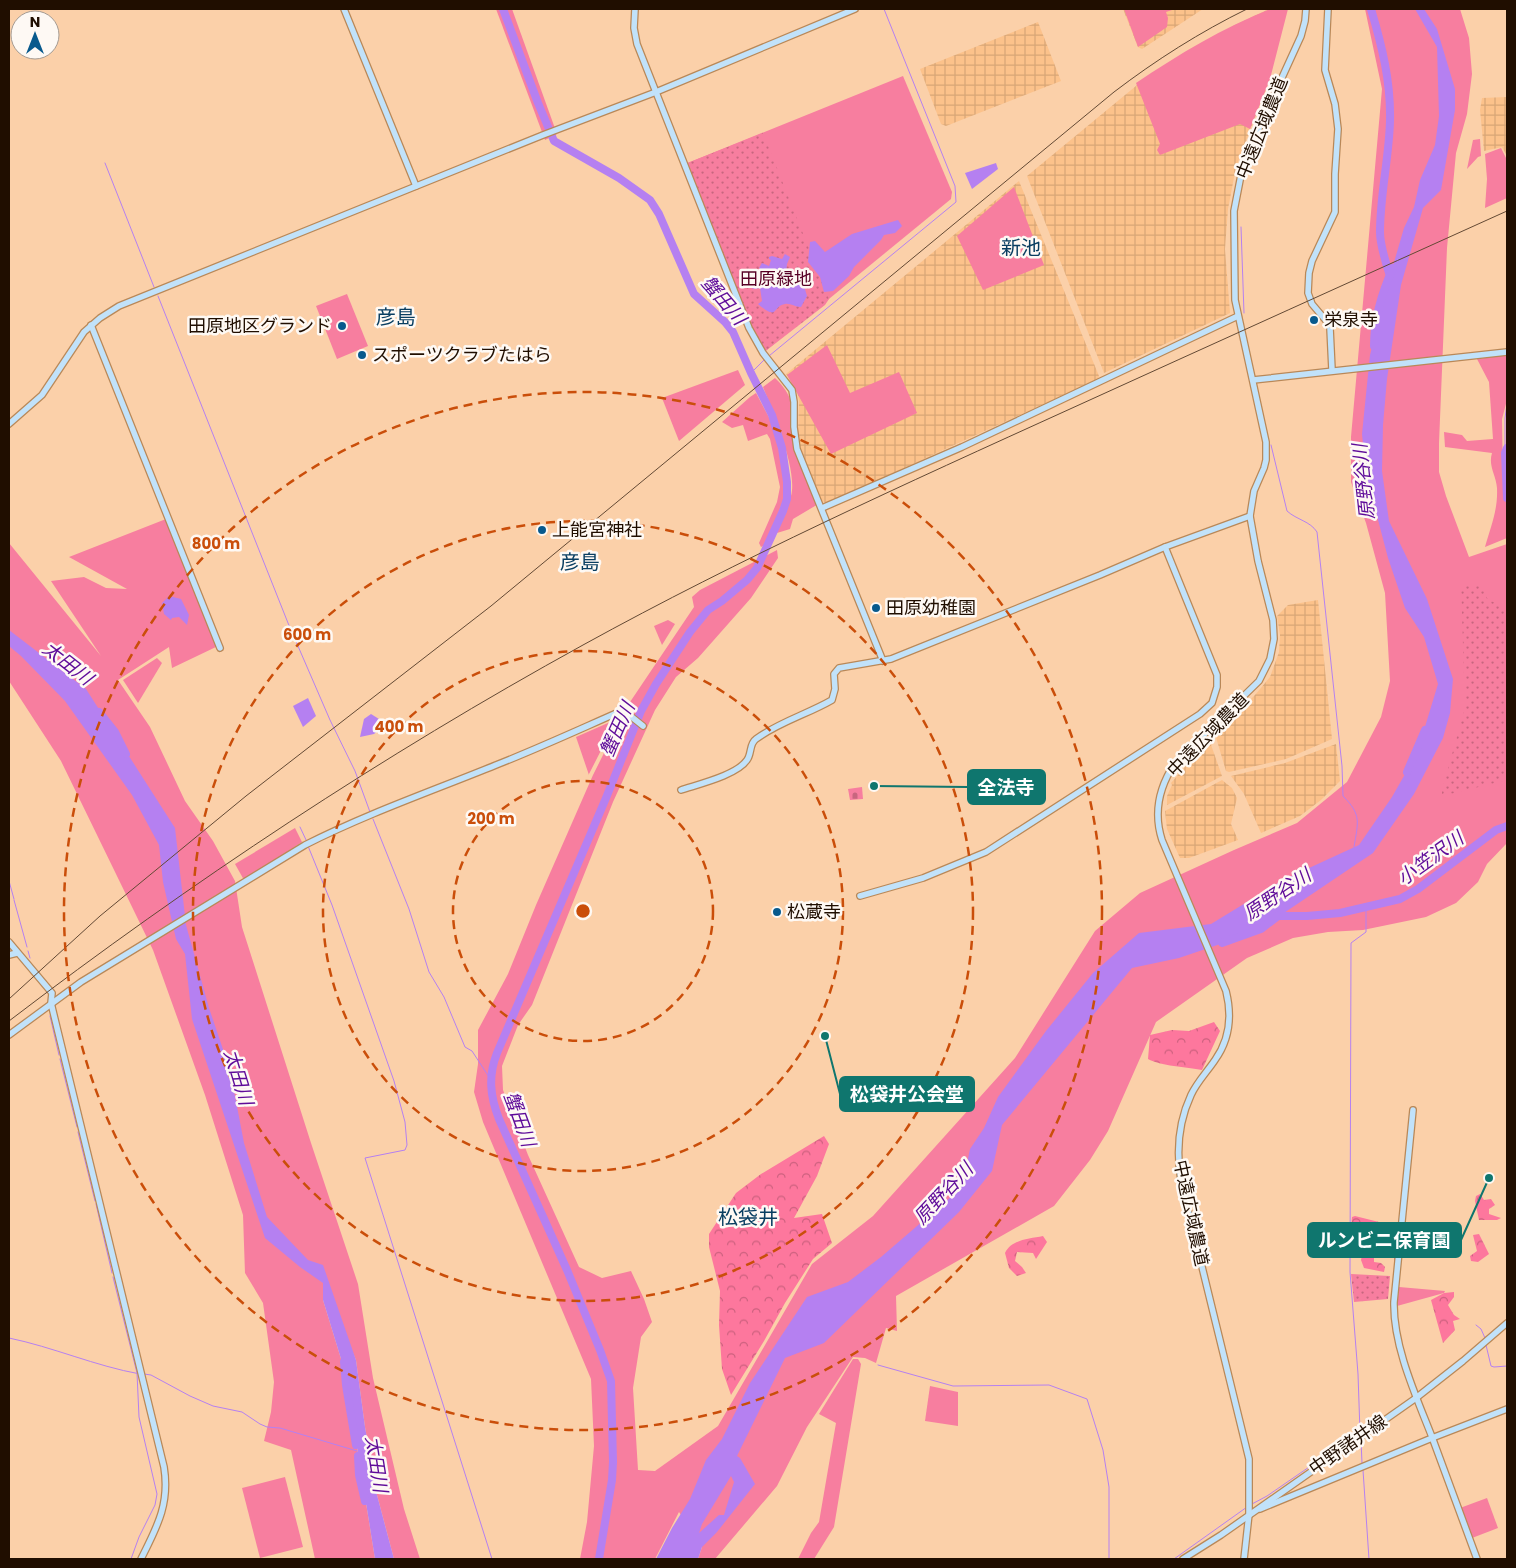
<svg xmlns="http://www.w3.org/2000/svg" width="1516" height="1568" font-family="Poppins,'Noto Sans JP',sans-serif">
	<defs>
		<pattern id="industrial-grid" width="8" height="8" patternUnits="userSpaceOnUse" patternTransform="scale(1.25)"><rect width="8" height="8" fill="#fcc28b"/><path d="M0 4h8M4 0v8" fill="none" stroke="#d8a676"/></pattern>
		<pattern id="forest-crowns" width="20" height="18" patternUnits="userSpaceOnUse" patternTransform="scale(1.25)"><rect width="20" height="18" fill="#fd779d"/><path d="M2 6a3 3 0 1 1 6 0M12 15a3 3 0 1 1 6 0" fill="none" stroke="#cc607e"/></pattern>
		<pattern id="cemetery-stones" width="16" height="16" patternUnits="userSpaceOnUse" patternTransform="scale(1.25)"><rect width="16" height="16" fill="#f77e9f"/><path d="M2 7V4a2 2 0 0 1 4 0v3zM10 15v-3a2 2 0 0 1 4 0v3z" fill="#c8667f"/></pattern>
		<pattern id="park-dots" width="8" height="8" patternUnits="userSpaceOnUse" patternTransform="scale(1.25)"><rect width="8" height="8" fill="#f77e9f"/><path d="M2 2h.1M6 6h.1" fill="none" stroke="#c8667f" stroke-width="1.8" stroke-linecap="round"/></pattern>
	</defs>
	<rect width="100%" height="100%" fill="#fbd0a9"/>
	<!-- industrial -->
	<g fill="url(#industrial-grid)">
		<polygon points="1123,9 1203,9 1142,49 1138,47"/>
		<polygon points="1269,9 1283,9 1265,91 1236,167 1228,209 1225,249 1230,313 1104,373 1027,176 1148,76 1233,26"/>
		<polygon points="1038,22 1061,81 946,126 941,124 920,69"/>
		<polygon points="1507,97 1507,156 1502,147 1484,151 1480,110 1482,98"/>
		<polygon points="1019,181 1099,376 1098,379 828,503 821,501 800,446 798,432 799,401 797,391 786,374"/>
		<polygon points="1318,600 1332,739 1286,759 1229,772 1226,771 1215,734 1255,695 1270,677 1279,652 1280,635 1277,616 1288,605"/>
		<polygon points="1209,739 1222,776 1167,805 1167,796 1172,785 1171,783"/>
		<polygon points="1336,744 1340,781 1321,800 1300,816 1261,833 1244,794 1231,776 1285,763"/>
		<polygon points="1222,780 1232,788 1237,798 1231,824 1238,840 1189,858 1180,858 1167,829 1165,811"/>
	</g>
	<!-- grass -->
	<g fill="#f77e9f">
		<polygon points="496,9 512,9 557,134 545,140"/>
		<polygon points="1124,9 1175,9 1166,12 1168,18 1167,27 1138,47"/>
		<path d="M 1270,9 L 1288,9 L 1270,79 L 1250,129 L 1240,124 L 1160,155 L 1157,150 L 1160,144 L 1136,83 C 1179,54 1223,28 1270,9 Z"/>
		<polygon points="1365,9 1460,9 1469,38 1472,74 1467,114 1456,153 1447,248 1439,443 1439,472 1446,496 1469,557 1507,544 1507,843 1487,864 1478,882 1456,903 1426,917 1363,930 1328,932 1293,938 1247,958 1156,1022 1108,1131 1090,1160 1054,1206 896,1296 897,1331 886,1328 876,1363 865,1358 853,1357 807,1427 777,1486 715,1559 698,1559 702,1547 679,1512 655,1559 580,1559 587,1522 594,1446 591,1379 483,1122 474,1092 478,1064 478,1030 508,974 536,905 593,775 628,705 694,607 692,597 700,590 777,550 778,558 751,598 698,658 676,677 655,710 613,802 532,1005 518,1025 502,1066 503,1090 528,1155 579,1267 602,1278 631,1271 644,1299 652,1322 641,1337 633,1388 638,1470 655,1471 718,1426 812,1264 873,1216 1015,1058 1095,931 1140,893 1234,850 1297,823 1347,782 1381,717 1390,681 1385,593 1366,523 1351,482 1351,437 1382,89"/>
		<polygon points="903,76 952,192 951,199 763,353 685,164"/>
		<polygon points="1480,139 1481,156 1478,157 1467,169 1473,140"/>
		<polygon points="1501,148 1507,160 1507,198 1485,208 1487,179 1485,154"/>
		<polygon points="1014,187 1044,265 983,290 957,236"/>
		<polygon points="347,294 368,346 337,359 316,306"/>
		<polygon points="827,345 850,393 899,372 917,413 831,454 787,375"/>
		<path d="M 1507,355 L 1507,400 L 1502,419 L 1503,485 L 1507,504 L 1507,538 L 1485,547 C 1491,526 1498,510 1497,488 C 1496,475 1488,466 1492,453 L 1445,447 L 1444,432 L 1462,435 L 1467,441 L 1493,439 L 1489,382 L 1477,359 Z"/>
		<polygon points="738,370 745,385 679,441 662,398"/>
		<path d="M 775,378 C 800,401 790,418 797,446 C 801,463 813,486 820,503 L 793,519 L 790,529 L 777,533 C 781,521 787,509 791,496 C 798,470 773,412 763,387 Z"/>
		<polygon points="756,393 773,425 784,471 785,491 783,501 774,524 765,545 761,547 759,543 777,502 780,487 770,439 767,434 748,441 743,425 732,428 722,422 750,397"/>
		<polygon points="166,519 218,646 172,668 169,647 118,680 150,727 185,801 213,841 235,881 242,927 311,1143 358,1284 373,1378 404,1509 420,1559 394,1559 377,1495 365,1427 356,1360 323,1283 323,1300 345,1372 375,1559 315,1559 291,1450 264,1441 271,1412 274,1382 263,1303 245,1273 243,1215 205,1095 153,950 61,761 9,681 9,543 101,656 51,581 84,577 106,588 127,589 69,557"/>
		<polygon points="668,620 675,624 662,645 654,626"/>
		<polygon points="157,658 162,663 138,703 123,680"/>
		<polygon points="617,719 589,774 589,775 576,737"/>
		<polygon points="295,828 302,842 244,880 235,864"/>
		<polygon points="1399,1287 1445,1291 1444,1293 1397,1306"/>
		<polygon points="853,1359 858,1359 861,1364 834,1527 814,1559 798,1559 811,1533 819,1522 836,1423 819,1414"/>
		<polygon points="930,1386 958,1392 958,1426 925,1421"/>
		<polygon points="285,1477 303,1547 260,1558 242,1488"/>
		<polygon points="1487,1498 1498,1528 1472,1538 1460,1508"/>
	</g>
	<!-- forest -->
	<g fill="url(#forest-crowns)">
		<path d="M 1214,1022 L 1220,1031 L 1202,1070 C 1187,1067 1160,1066 1148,1059 L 1150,1035 L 1172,1030 L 1189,1031 Z"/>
		<polygon points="824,1136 829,1144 817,1176 794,1218 822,1214 832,1243 813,1259 785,1303 764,1341 731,1395 722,1369 719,1325 720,1291 709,1247 709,1234 736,1193 761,1174"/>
		<polygon points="1480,1194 1484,1200 1491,1199 1495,1205 1489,1209 1489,1214 1501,1218 1497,1220 1479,1220 1475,1201 1476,1196"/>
		<polygon points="1355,1216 1395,1226 1398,1236 1397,1261 1394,1261 1395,1236 1361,1235 1356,1255 1354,1258 1349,1255 1352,1217"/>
		<polygon points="1479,1234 1489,1254 1478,1262 1471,1261 1470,1256 1477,1251 1473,1235"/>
		<path d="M 1043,1236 L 1047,1242 L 1036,1259 L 1033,1253 L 1017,1252 L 1015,1261 L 1022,1267 L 1026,1273 L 1017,1276 L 1009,1268 L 1005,1253 C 1012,1239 1029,1239 1043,1236 Z"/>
		<polygon points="1368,1250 1374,1254 1374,1262 1381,1263 1385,1267 1384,1272 1364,1268 1361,1260 1363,1251"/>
		<polygon points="1454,1292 1454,1297 1448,1305 1454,1315 1460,1319 1453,1321 1455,1330 1443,1343 1431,1300 1444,1293"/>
	</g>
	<!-- cemetery -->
	<polygon fill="url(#cemetery-stones)" points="862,787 863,799 850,800 848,789"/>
	<!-- park -->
	<g fill="url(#park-dots)">
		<polygon points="763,133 829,299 825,305 763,353 755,341 685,164"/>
		<polygon points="1480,583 1488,600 1507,607 1507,780 1442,796 1442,790 1465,708 1461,584 1471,585"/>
		<polygon points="1351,1274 1390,1276 1388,1299 1354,1302"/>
	</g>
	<!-- water -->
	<g fill="#b580f1" fill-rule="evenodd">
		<path d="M 1415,9 L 1424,9 L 1437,29 L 1455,89 L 1455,110 L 1441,190 L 1423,208 L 1401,285 L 1387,379 L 1383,425 L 1382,471 L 1389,521 L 1427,599 L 1453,679 L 1450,713 L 1443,738 L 1414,794 L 1373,853 L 1272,921 L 1241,937 L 1179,958 L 1132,968 L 1002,1125 L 992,1171 L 959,1212 L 824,1343 L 785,1358 L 737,1456 L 740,1458 L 755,1484 L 717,1532 L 702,1547 L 698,1559 L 656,1559 L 672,1528 L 690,1499 L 706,1460 L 722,1439 L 750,1383 L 807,1297 L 848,1282 L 881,1257 L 952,1196 L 964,1178 L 970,1149 L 984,1128 L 998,1097 L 1046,1031 L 1093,973 L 1139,933 L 1211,924 L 1283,880 L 1359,845 L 1392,797 L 1417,753 L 1438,684 L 1424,637 L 1405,608 L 1388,558 L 1366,474 L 1362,434 L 1370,355 L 1390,276 L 1404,228 L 1414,207 L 1420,180 L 1435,145 L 1439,116 L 1437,47 ZM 731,1476 L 734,1482 L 724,1515 L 719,1515 L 699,1533 L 702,1524 Z"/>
		<polygon points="996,163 998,169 972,189 965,173"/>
		<polygon points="898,220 902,226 895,233 884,235 881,240 854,267 849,276 833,291 824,292 820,277 808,262 810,242 815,241 825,252 852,234"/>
		<path d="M 785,254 L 790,257 L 787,264 L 786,273 L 791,279 L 804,286 L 807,296 L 801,307 C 795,307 790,303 785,304 C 772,306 779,322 758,304 L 762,301 L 760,288 L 753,289 C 749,284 749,280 753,275 L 756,276 L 755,279 L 761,282 L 765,272 L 759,268 L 762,263 L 769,266 L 771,260 L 769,259 L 769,257 L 772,256 L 782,259 Z"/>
		<polygon points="169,596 181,599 189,615 187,625 179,617 172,618 171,620 164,614 162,603"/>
		<polygon points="9,630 86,689 175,828 186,925 209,1008 230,1070 244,1143 267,1217 308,1260 323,1265 356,1360 365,1427 377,1495 394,1559 375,1559 345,1372 323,1300 323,1283 300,1267 265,1238 192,1019 185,954 176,939 163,882 159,845 132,795 65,701 21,656 9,646"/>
		<polygon points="308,698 316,716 303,727 293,706"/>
		<polygon points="371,714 379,719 381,728 374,734 360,737 364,719"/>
	</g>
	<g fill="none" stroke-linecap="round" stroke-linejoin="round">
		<!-- stream -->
		<g stroke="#b580f1" stroke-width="1">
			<polyline points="105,163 154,287"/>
			<polyline points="1241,227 1244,313"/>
			<polyline points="158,296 288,623 330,720 355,771 370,812"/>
			<polyline points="769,356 956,202 955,186 884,9"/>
			<polyline points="751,373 766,358"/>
			<path d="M 1271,445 L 1287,511 C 1297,520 1310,521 1317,532 L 1342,766 L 1343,796 C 1362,815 1358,822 1354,847"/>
			<polyline points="1505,453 1505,418 1507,404"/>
			<polyline points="373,819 409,909 429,972 444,997 465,1047 472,1051 491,1080"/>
			<polyline points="300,827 307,842"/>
			<polyline points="308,846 332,905 394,1081 405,1122 407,1145 405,1150 365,1158 492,1559"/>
			<polyline points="9,881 14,899"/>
			<polyline points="14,900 27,947"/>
			<polyline points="28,951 30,958"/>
			<polyline points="50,1016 59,1055"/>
			<polyline points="60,1059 77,1127"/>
			<polyline points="78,1132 95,1201"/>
			<polyline points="96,1204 112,1273"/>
			<polyline points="113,1277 137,1373 139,1417 157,1494 155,1505 139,1537 131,1559"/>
			<polyline points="1476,1325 1481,1329 1485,1338"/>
			<path d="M 9,1338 C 53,1347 95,1366 140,1374"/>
			<polyline points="1486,1345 1491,1366 1494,1367 1507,1366"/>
			<polyline points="878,1365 953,1386 1049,1385 1087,1399 1103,1450 1109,1487 1109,1559"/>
			<polyline points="144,1374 151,1375 190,1396 213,1406 242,1412 260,1424 267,1427 280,1428 357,1451"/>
			<polyline points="1361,1440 1362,1463"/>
			<polyline points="1363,1470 1369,1559"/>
			<polyline points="1252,1504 1267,1496 1360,1432 1358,1374 1350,1272 1351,943 1366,932 1366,908"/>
			<polyline points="1174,1559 1247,1507"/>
		</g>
		<!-- river -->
		<g stroke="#b580f1" stroke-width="8">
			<path d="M 503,9 L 538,103 L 554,141 L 619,178 L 650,200 L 659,214 L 694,294 L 725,322 L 733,332 L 751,373 L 772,415 L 782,448 L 787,482 L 787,499 L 783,511 L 757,568 L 747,580 L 722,601 L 708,610 L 690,632 L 656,684 L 641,711 L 606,798 L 497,1053 C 488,1076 490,1096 499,1119 L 567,1270 L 600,1350 L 611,1381 L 613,1462 L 612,1480 L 599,1559"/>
			<path d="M 1371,9 C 1382,46 1391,82 1390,121 C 1389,158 1380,195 1380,232 C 1380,246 1386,263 1390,276"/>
			<path d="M 1374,346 C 1374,319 1382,292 1393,268"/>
			<polyline points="1507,448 1505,453 1507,498"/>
			<polyline points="99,712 115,732 126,754"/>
			<polyline points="1407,772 1425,730"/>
			<polyline points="1278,916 1307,916 1340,913 1400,899 1418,889 1496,830 1507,826"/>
			<polyline points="1222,943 1261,929 1278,916"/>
			<polyline points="344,1362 346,1385 356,1445"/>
			<polyline points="358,1456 359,1475 365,1501"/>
		</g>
		<defs>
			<g id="secondary">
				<polyline points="344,9 416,186"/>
				<polyline points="635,9 634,28 637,44 749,328 763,353 792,390 794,402 794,427 797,449 883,661"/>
				<polyline points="1328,9 1325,70 1335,104 1338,129 1335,174 1335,212 1312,261 1309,273 1308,293 1312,304 1328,323 1330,328 1332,370"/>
				<polyline points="91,325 220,648"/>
				<polyline points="1253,380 1507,352"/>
				<polyline points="9,424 42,395 84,332 100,318 119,306 543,135 656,92 855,9"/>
				<polyline points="822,508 962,447 1238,316"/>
				<path d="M 681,790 C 699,784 737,775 747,760 C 752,753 749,744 756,739 C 779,722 808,714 832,700 L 835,689 L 834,674 L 839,668 L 891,659 L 1100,575 L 1165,547 L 1250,516"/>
				<polyline points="860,896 923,878 986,852 1200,714 1212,703 1217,687 1217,675 1165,547"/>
				<path d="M 9,942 L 52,993 L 51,1003 L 164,1467 C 170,1504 157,1527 141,1559"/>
				<polyline points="9,955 17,953"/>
				<path d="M 9,1035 L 81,982 L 305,845 C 366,814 432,791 496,765 C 537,749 578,730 619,712 L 628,714 L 643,726"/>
				<path d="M 1413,1110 L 1394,1302 C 1393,1346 1416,1396 1432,1437 C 1447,1478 1462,1519 1477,1559"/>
				<polyline points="1260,1509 1432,1438 1507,1409"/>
				<polyline points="1183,1559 1221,1535 1416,1398 1463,1361 1507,1323"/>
				<path d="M 1244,1559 L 1249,1514 L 1249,1459 L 1181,1181 C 1176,1151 1178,1123 1191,1095 C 1197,1082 1207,1072 1215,1060 C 1230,1039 1232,1015 1226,991 L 1162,840 C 1153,812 1159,787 1175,763 L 1259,681 L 1270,659 L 1274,639 L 1273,620 L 1258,561 L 1250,516 L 1254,491 L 1264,468 L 1266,460 L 1266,442 L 1235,300 L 1234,211 L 1241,175 L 1249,150 L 1301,36 L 1305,21 L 1306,9"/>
			</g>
		</defs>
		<!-- secondary casing -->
		<use href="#secondary" stroke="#b98858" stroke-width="8"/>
		<!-- secondary -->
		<use href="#secondary" stroke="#c1e2fa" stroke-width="5.5"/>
		<!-- rail -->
		<g stroke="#634934" stroke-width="1">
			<path d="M 9,999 L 100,916 L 246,796 L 491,606 L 1114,92 C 1156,60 1200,32 1247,9"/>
			<path d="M 9,1021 C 191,882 383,755 583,645 C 741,558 905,484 1070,409 C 1215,343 1361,277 1507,211"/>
		</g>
	</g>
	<!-- distance rings -->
	<g fill="none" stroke="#ca4e0a" stroke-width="2.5" stroke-dasharray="9 6">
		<circle cx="583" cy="911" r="130"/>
		<circle cx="583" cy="911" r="260"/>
		<circle cx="583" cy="911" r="390"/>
		<circle cx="583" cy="911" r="519"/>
	</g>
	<!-- markers -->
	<g fill="#085a8d" stroke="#fef9f4" stroke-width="2">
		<circle cx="1314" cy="320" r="5"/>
		<circle cx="342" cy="326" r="5"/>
		<circle cx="362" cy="355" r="5"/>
		<circle cx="542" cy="530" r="5"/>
		<circle cx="876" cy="608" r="5"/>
		<circle cx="777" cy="912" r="5"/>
	</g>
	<g text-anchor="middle" stroke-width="5" stroke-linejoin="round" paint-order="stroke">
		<!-- street labels -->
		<g font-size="18" fill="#200e00" stroke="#fef9f4">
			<text transform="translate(1262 128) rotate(-68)" y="6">中遠広域農道</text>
			<text transform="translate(1208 735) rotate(-46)" y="6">中遠広域農道</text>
			<text transform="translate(1191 1213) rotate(78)" y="6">中遠広域農道</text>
			<text transform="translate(1348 1445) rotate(-35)" y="6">中野諸井線</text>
		</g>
		<!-- park labels -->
		<g font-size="18" fill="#570025" stroke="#fef9f4">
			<text x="776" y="285">田原緑地</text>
		</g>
		<!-- poi labels -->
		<g font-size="18" fill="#200e00" stroke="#fef9f4" text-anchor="start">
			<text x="1324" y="326">栄泉寺</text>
			<text x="332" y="332" text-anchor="end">田原地区グランド</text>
			<text x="372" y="361">スポーツクラブたはら</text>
			<text x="552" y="536">上能宮神社</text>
			<text x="886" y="614">田原幼稚園</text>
			<text x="787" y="918">松蔵寺</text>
		</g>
		<!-- water labels -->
		<g font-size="19" font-style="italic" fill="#5f0b99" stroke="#fef9f4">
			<text transform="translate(724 300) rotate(50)" y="7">蟹田川</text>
			<text transform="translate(1363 482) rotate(-96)" y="7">原野谷川</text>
			<text transform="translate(68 663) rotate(38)" y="7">太田川</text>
			<text transform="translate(617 729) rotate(-66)" y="7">蟹田川</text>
			<text transform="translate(1430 858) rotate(-36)" y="7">小笠沢川</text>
			<text transform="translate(1277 894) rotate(-34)" y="7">原野谷川</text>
			<text transform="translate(239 1077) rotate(73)" y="7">太田川</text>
			<text transform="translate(520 1119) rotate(70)" y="7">蟹田川</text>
			<text transform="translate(943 1193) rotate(-47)" y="7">原野谷川</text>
			<text transform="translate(377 1464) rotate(81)" y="7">太田川</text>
		</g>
		<!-- quarter labels -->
		<g font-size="20" fill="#093e61" stroke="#fef9f4">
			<text x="1021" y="255">新池</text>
			<text x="396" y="324">彦島</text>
			<text x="580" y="569">彦島</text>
			<text x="748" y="1224">松袋井</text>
		</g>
	</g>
	<circle cx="583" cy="911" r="8" fill="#ca4e0a" stroke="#fef9f4" stroke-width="2.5"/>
	<g font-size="15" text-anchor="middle" font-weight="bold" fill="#ca4e0a" stroke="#fef9f4" stroke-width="5" stroke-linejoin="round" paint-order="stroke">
		<text x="216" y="549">800 m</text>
		<text x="307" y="640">600 m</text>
		<text x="399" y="732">400 m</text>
		<text x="491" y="824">200 m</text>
	</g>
	<!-- callouts -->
	<path fill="none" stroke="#0f766e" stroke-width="2" d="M874 786L968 787M825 1036L840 1094M1489 1178L1461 1240"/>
	<g fill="#0f766e" stroke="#fef9f4" stroke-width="2">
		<circle cx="874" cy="786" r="5"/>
		<circle cx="825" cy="1036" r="5"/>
		<circle cx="1489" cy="1178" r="5"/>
	</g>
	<g fill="#0f766e" stroke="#0f766e" stroke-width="2">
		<rect x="968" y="770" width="77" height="34" rx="5"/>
		<rect x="840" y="1077" width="134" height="34" rx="5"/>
		<rect x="1308" y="1223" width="153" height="34" rx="5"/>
	</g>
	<g font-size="19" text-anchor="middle" font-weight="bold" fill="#fff">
		<text x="1006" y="794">全法寺</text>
		<text x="907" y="1101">松袋井公会堂</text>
		<text x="1384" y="1247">ルンビニ保育園</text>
	</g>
	<!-- border -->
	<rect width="1516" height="1568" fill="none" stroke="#200e00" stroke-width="20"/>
	<!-- north arrow -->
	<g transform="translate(35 35)"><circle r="24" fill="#fef9f4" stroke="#a59b92"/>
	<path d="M0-4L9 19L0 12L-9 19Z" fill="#085a8d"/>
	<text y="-8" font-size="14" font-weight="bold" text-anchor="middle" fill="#200e00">N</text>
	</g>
</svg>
